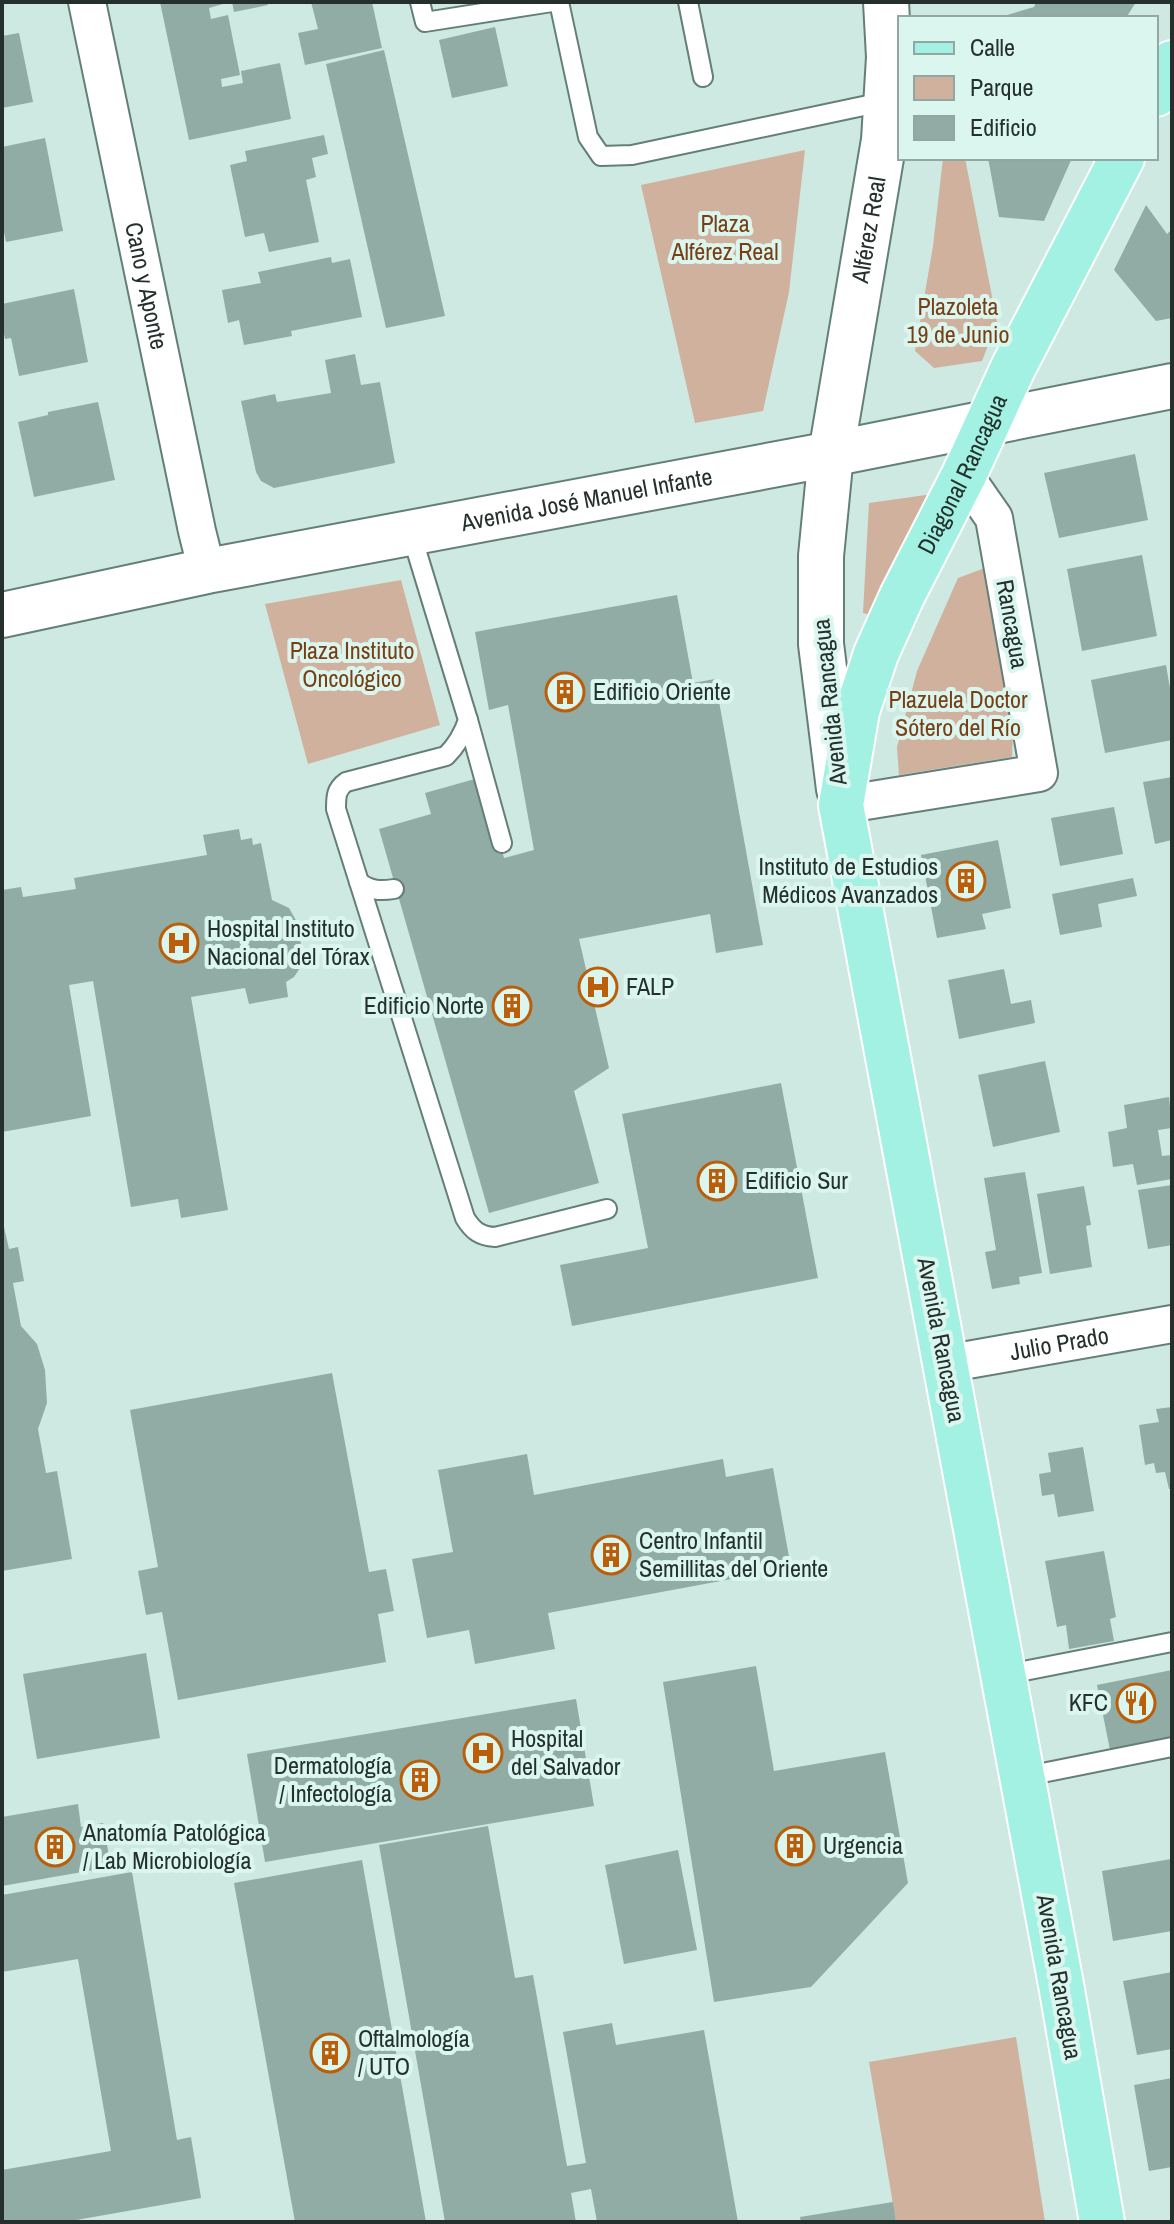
<svg xmlns="http://www.w3.org/2000/svg" width="1174" height="2224" font-family="'Archivo Narrow',sans-serif">
	<rect width="100%" height="100%" fill="#cde9e2"/>
	<!-- green -->
	<g fill="#cfb19e">
		<polygon points="805,150 789,292 763,411 695,423 641,185"/>
		<polygon points="943,158 965,158 997,322 982,361 934,368 915,351 933,246"/>
		<polygon points="933,494 872,615 863,613 869,503"/>
		<polygon points="985,568 1013,726 1012,757 899,775 897,747 917,671 958,578"/>
		<polygon points="401,580 440,725 308,764 265,604"/>
		<polygon points="1016,2037 1045,2222 896,2222 869,2062"/>
	</g>
	<!-- building -->
	<g fill="#91aca5">
		<polygon points="160,2 230,2 209,8 211,19 228,15 240,75 221,79 222,87 243,83 241,71 280,63 291,119 189,140"/>
		<polygon points="232,2 268,2 268,5 234,12"/>
		<polygon points="311,2 372,2 382,48 305,65 298,33 318,29"/>
		<polygon points="1036,2 1136,2 1126,18 997,18 1034,7"/>
		<polygon points="495,27 508,86 452,98 439,40"/>
		<polygon points="19,33 33,102 2,108 2,36"/>
		<polygon points="384,50 445,316 386,328 326,64"/>
		<polygon points="324,135 328,154 312,158 316,177 306,180 319,242 269,252 264,233 245,237 230,165 247,161 245,151"/>
		<polygon points="45,138 63,231 6,242 2,222 2,147"/>
		<polygon points="988,158 1072,158 1044,221 999,217"/>
		<polygon points="1146,205 1167,234 1172,229 1172,318 1156,321 1114,270"/>
		<polygon points="331,257 332,263 350,259 362,317 291,331 292,336 244,345 239,320 228,323 222,290 261,283 258,272"/>
		<polygon points="74,289 88,362 19,376 11,338 5,339 2,323 2,304"/>
		<polygon points="355,354 361,385 380,382 395,463 274,488 261,481 256,472 241,401 275,394 277,402 331,393 325,360"/>
		<polygon points="98,402 115,480 34,497 18,422 48,415 48,412"/>
		<polygon points="1135,454 1148,520 1059,538 1044,473"/>
		<polygon points="1142,555 1157,636 1082,651 1067,569"/>
		<polygon points="677,595 693,683 715,679 763,945 716,953 710,914 579,939 609,1068 574,1091 599,1183 489,1213 379,829 431,814 425,793 482,777 504,858 534,850 508,705 489,710 475,632"/>
		<polygon points="1166,665 1172,700 1172,740 1105,753 1091,680"/>
		<polygon points="1172,777 1172,840 1155,844 1143,782"/>
		<polygon points="1114,807 1123,854 1060,866 1051,818"/>
		<polygon points="239,829 241,840 252,838 253,845 261,843 272,900 289,908 297,922 303,956 302,965 294,977 286,982 288,997 249,1004 245,988 191,997 228,1210 181,1218 178,1199 131,1207 93,981 69,985 91,1116 2,1132 2,890 21,887 23,897 76,889 74,878 207,855 203,835"/>
		<polygon points="998,840 1011,908 982,914 986,929 937,938 921,855"/>
		<polygon points="1133,878 1137,896 1098,904 1102,927 1060,935 1052,894"/>
		<polygon points="1004,969 1011,1004 1031,1000 1035,1023 959,1039 948,980"/>
		<polygon points="1045,1061 1060,1132 993,1147 978,1075"/>
		<polygon points="781,1083 818,1278 572,1326 560,1265 648,1248 622,1114"/>
		<polygon points="1169,1097 1172,1128 1158,1130 1162,1156 1172,1155 1172,1179 1137,1185 1133,1164 1113,1167 1108,1132 1127,1128 1124,1105"/>
		<polygon points="1025,1172 1042,1273 1019,1277 1020,1284 992,1289 985,1252 996,1250 984,1178"/>
		<polygon points="1172,1185 1172,1245 1148,1249 1138,1190"/>
		<polygon points="1084,1186 1091,1225 1086,1226 1092,1267 1050,1274 1037,1194"/>
		<polygon points="2,1218 9,1249 18,1247 24,1281 13,1283 21,1326 37,1344 45,1370 47,1403 38,1429 46,1473 57,1471 72,1559 2,1571"/>
		<polygon points="332,1373 369,1572 386,1569 394,1611 378,1614 386,1662 178,1700 162,1612 146,1615 138,1571 158,1567 130,1410"/>
		<polygon points="1172,1407 1172,1489 1169,1489 1165,1472 1156,1473 1154,1463 1145,1465 1139,1425 1159,1422 1156,1409"/>
		<polygon points="1083,1447 1094,1511 1058,1517 1054,1494 1042,1496 1039,1474 1051,1472 1048,1453"/>
		<polygon points="527,1454 534,1495 723,1459 726,1477 773,1468 791,1568 548,1613 555,1649 475,1664 469,1630 427,1638 412,1559 453,1552 438,1470"/>
		<polygon points="1104,1551 1116,1617 1110,1619 1114,1641 1069,1649 1066,1625 1057,1627 1045,1561"/>
		<polygon points="146,1653 160,1738 37,1759 23,1674"/>
		<polygon points="756,1666 774,1771 885,1752 908,1883 811,1987 714,2002 663,1682"/>
		<polygon points="1172,1670 1172,1738 1110,1750 1097,1685"/>
		<polygon points="576,1699 594,1806 265,1862 247,1754"/>
		<polygon points="78,1804 81,1827 103,1823 111,1867 2,1886 2,1817"/>
		<polygon points="488,1826 515,1978 533,1975 567,2166 586,2163 563,2032 612,2023 616,2045 704,2030 738,2222 597,2222 591,2189 571,2193 576,2222 445,2222 379,1845"/>
		<polygon points="678,1850 697,1950 624,1964 605,1865"/>
		<polygon points="1171,1859 1172,1931 1113,1941 1102,1871"/>
		<polygon points="362,1860 426,2222 295,2222 234,1883"/>
		<polygon points="132,1872 177,2140 191,2137 201,2198 65,2222 2,2222 2,2170 111,2151 78,1959 2,1972 2,1895"/>
		<polygon points="1172,1972 1172,2049 1137,2055 1123,1981"/>
		<polygon points="1172,2078 1172,2167 1149,2171 1134,2085"/>
		<polygon points="893,2202 896,2222 801,2222 800,2217"/>
	</g>
	<g fill="none" stroke-linecap="round" stroke-linejoin="round">
		<defs>
			<g id="service">
				<polyline points="420,2 425,22 552,2"/>
				<polyline points="559,2 588,137 601,156 632,155 887,101"/>
				<polyline points="688,2 703,77"/>
				<path d="M 411,533 L 468,720 C 463,735 457,745 446,756 L 346,782 C 336,789 336,797 336,809 L 465,1218 C 473,1231 480,1236 495,1237 L 607,1209"/>
				<polyline points="468,720 502,843"/>
				<path d="M 359,882 C 370,891 381,891 394,889"/>
				<polyline points="1003,1675 1172,1642"/>
				<polyline points="1022,1777 1172,1747"/>
			</g>
			<g id="minor">
				<path id="s1" d="M 87,2 L 197,531 L 207,571"/>
				<polyline points="841,805 1039,773 994,518 964,475"/>
				<path id="s2" d="M 945,1364 L 1172,1324"/>
			</g>
			<g id="tertiary">
				<path id="s3" d="M 2,615 L 207,571 L 831,454 L 1172,386"/>
			</g>
			<g id="secondary">
				<path id="s4" d="M 839,789 L 821,644 L 821,556 L 831,454 L 884,140 L 889,57 L 886,2"/>
			</g>
			<g id="primary">
				<polyline points="1156,94 1172,63"/>
				<path id="s5" d="M 1102,2222 L 1062,1990 L 841,805 L 857,711 L 876,654 L 902,596 L 964,475 L 1013,368 L 1122,158"/>
			</g>
		</defs>
		<!-- service casing -->
		<use href="#service" stroke="#657e78" stroke-width="22"/>
		<!-- minor casing -->
		<use href="#minor" stroke="#657e78" stroke-width="40"/>
		<!-- tertiary casing -->
		<use href="#tertiary" stroke="#657e78" stroke-width="48"/>
		<!-- secondary casing -->
		<use href="#secondary" stroke="#657e78" stroke-width="48"/>
		<!-- primary casing -->
		<use href="#primary" stroke="#fff" stroke-width="48"/>
		<!-- service -->
		<use href="#service" stroke="#fff" stroke-width="18"/>
		<!-- minor -->
		<use href="#minor" stroke="#fff" stroke-width="36"/>
		<!-- tertiary -->
		<use href="#tertiary" stroke="#fff" stroke-width="44"/>
		<!-- secondary -->
		<use href="#secondary" stroke="#fff" stroke-width="44"/>
		<!-- primary -->
		<use href="#primary" stroke="#a3f1e2" stroke-width="44"/>
	</g>
	<!-- icons -->
	<defs>
		<symbol id="building-ring" viewBox="-11 -11 22 22"><circle r="9.5" fill="#daf6ef" stroke="#bb5e09" stroke-width="1.5"/><path d="M-4-6H4V6H1V3H-1V6H-4ZM-2.5-4.3h1.7v1.8h-1.7ZM.8-4.3h1.7v1.8H.8ZM-2.5-1h1.7V.8h-1.7ZM.8-1h1.7V.8H.8Z" fill="#bb5e09"/></symbol>
		<symbol id="hospital-ring" viewBox="-11 -11 22 22"><circle r="9.5" fill="#daf6ef" stroke="#bb5e09" stroke-width="1.5"/><path d="M-5-5h3v3.5h4V-5h3V5h-3V1.5h-4V5h-3Z" fill="#bb5e09"/></symbol>
		<symbol id="restaurant-ring" viewBox="-11 -11 22 22"><circle r="9.5" fill="#daf6ef" stroke="#bb5e09" stroke-width="1.5"/><path d="M-5-6h1v4h1v-4h1v4h1v-4h1v5L-1.5 .5V6h-2V.5L-5-1ZM5-6V6H3V1.5H1.5Q1.5-4 5-6Z" fill="#bb5e09"/></symbol>
	</defs>
	<g fill-rule="evenodd">
		<use href="#building-ring" x="543" y="670" width="44" height="44"/>
		<use href="#building-ring" x="944" y="859" width="44" height="44"/>
		<use href="#hospital-ring" x="157" y="921" width="44" height="44"/>
		<use href="#hospital-ring" x="576" y="965" width="44" height="44"/>
		<use href="#building-ring" x="490" y="984" width="44" height="44"/>
		<use href="#building-ring" x="695" y="1159" width="44" height="44"/>
		<use href="#building-ring" x="589" y="1533" width="44" height="44"/>
		<use href="#restaurant-ring" x="1114" y="1681" width="44" height="44"/>
		<use href="#hospital-ring" x="461" y="1731" width="44" height="44"/>
		<use href="#building-ring" x="398" y="1758" width="44" height="44"/>
		<use href="#building-ring" x="773" y="1824" width="44" height="44"/>
		<use href="#building-ring" x="33" y="1825" width="44" height="44"/>
		<use href="#building-ring" x="308" y="2031" width="44" height="44"/>
	</g>
	<g text-anchor="middle" stroke-width="8" stroke-linejoin="round" paint-order="stroke">
		<!-- park labels -->
		<g font-size="24" fill="#783f14" stroke="#daf6ef">
			<text x="725" y="232">Plaza<tspan x="725" dy="28">Alférez Real</tspan></text>
			<text x="958" y="315">Plazoleta<tspan x="958" dy="28">19 de Junio</tspan></text>
			<text x="352" y="659">Plaza Instituto<tspan x="352" dy="28">Oncológico</tspan></text>
			<text x="958" y="708">Plazuela Doctor<tspan x="958" dy="28">Sótero del Río</tspan></text>
		</g>
		<!-- street labels -->
		<g font-size="24" fill="#25302d" stroke="#daf6ef">
			<text dy="8" stroke="none"><textPath href="#s4" startOffset="564">Alférez Real</textPath></text>
			<text dy="8" stroke="none"><textPath href="#s1" startOffset="290">Cano y Aponte</textPath></text>
			<text dy="8" stroke="none"><textPath href="#s5" startOffset="1796">Diagonal Rancagua</textPath></text>
			<text dy="8" stroke="none"><textPath href="#s3" startOffset="596">Avenida José Manuel Infante</textPath></text>
			<text transform="translate(1012 624) rotate(80)" y="8">Rancagua</text>
			<text transform="translate(830 702) rotate(-96)" y="8">Avenida Rancagua</text>
			<text transform="translate(941 1340) rotate(79)" y="8">Avenida Rancagua</text>
			<text dy="8" stroke="none"><textPath href="#s2" startOffset="116">Julio Prado</textPath></text>
			<text transform="translate(1059 1977) rotate(80)" y="8">Avenida Rancagua</text>
		</g>
		<!-- poi labels -->
		<g font-size="24" fill="#25302d" stroke="#daf6ef" text-anchor="start">
			<text x="593" y="700">Edificio Oriente</text>
			<text x="938" y="875" text-anchor="end">Instituto de Estudios<tspan x="938" dy="28">Médicos Avanzados</tspan></text>
			<text x="207" y="937">Hospital Instituto<tspan x="207" dy="28">Nacional del Tórax</tspan></text>
			<text x="626" y="995">FALP</text>
			<text x="484" y="1014" text-anchor="end">Edificio Norte</text>
			<text x="745" y="1189">Edificio Sur</text>
			<text x="639" y="1549">Centro Infantil<tspan x="639" dy="28">Semillitas del Oriente</tspan></text>
			<text x="1108" y="1711" text-anchor="end">KFC</text>
			<text x="511" y="1747">Hospital<tspan x="511" dy="28">del Salvador</tspan></text>
			<text x="392" y="1774" text-anchor="end">Dermatología<tspan x="392" dy="28">/ Infectología</tspan></text>
			<text x="83" y="1841">Anatomía Patológica<tspan x="83" dy="28">/ Lab Microbiología</tspan></text>
			<text x="823" y="1854">Urgencia</text>
			<text x="358" y="2047">Oftalmología<tspan x="358" dy="28">/ UTO</tspan></text>
		</g>
	</g>
	<!-- border -->
	<rect width="1174" height="2224" fill="none" stroke="#25302d" stroke-width="8"/>
	<!-- legend -->
	<rect x="898" y="16" width="260" height="144" fill="#daf6ef" stroke="#92a7a1" stroke-width="2"/>
	<rect x="914" y="42" width="40" height="12" fill="#a3f1e2" stroke="#92a7a1" stroke-width="2"/>
	<text x="970" y="56" font-size="24" fill="#25302d">Calle</text>
	<rect x="914" y="76" width="40" height="24" fill="#cfb19e" stroke="#92a7a1" stroke-width="2"/>
	<text x="970" y="96" font-size="24" fill="#25302d">Parque</text>
	<rect x="914" y="116" width="40" height="24" fill="#91aca5" stroke="#92a7a1" stroke-width="2"/>
	<text x="970" y="136" font-size="24" fill="#25302d">Edificio</text>
</svg>
